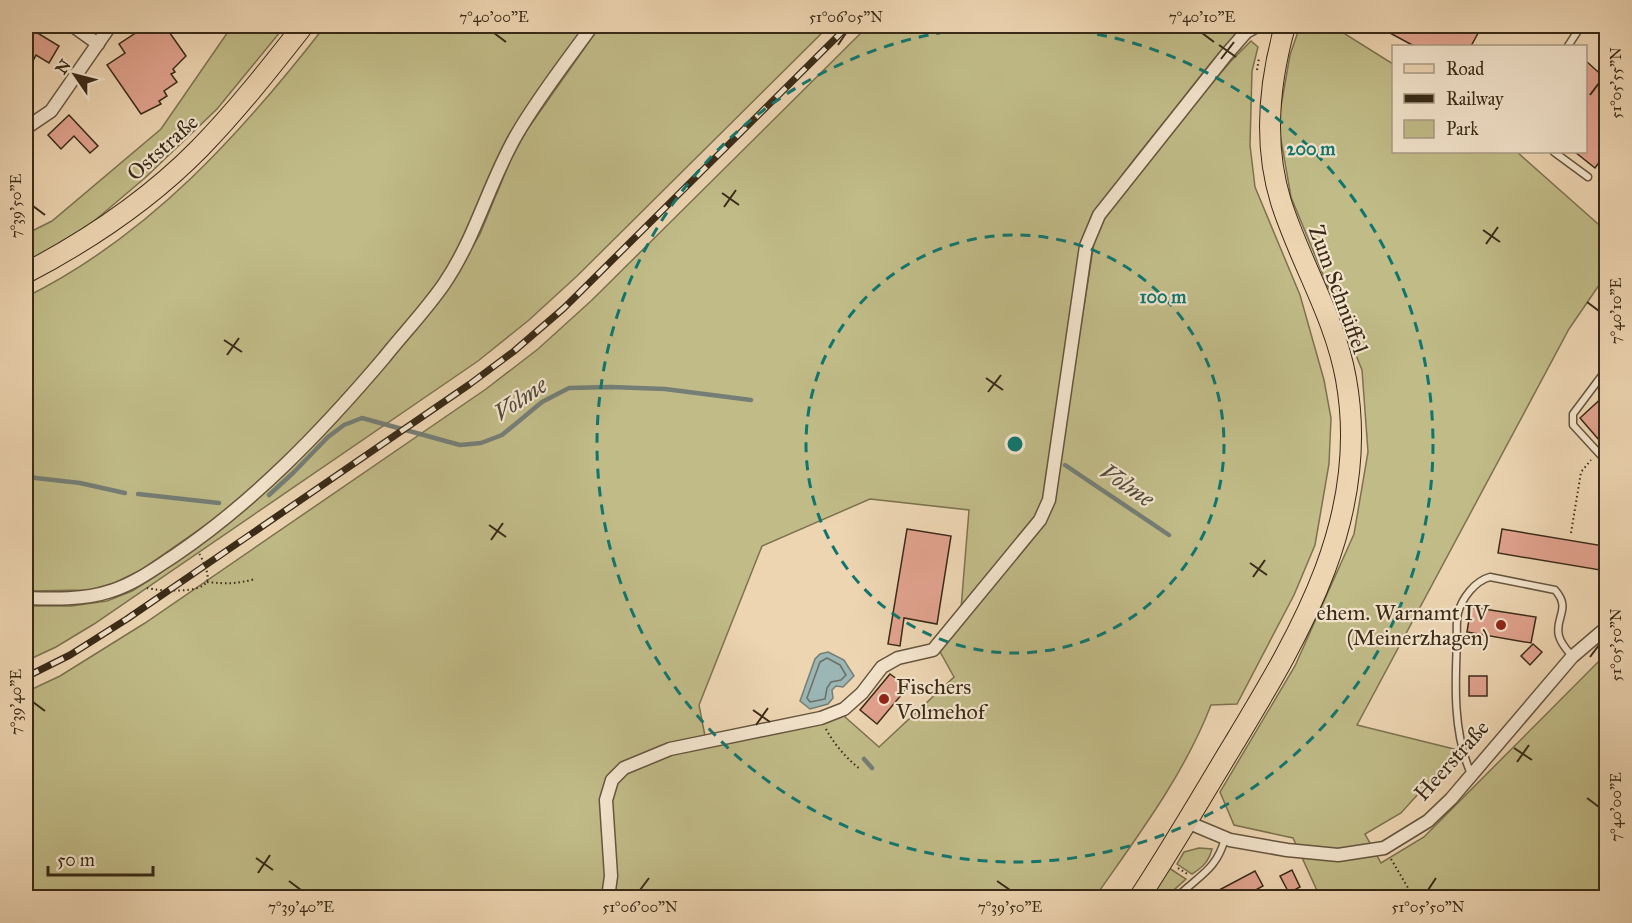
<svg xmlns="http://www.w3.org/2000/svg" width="1632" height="923" font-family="'IM FELL Great Primer',serif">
	<rect width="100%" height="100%" fill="#edd5b2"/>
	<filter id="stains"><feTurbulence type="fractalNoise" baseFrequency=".00333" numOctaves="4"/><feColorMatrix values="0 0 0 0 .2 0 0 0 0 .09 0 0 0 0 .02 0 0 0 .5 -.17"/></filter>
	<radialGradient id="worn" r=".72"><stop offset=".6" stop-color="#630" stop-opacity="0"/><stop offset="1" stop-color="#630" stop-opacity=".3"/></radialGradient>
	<!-- green -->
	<g fill="#c0bb87" stroke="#7c724f" stroke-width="1.5" fill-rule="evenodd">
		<polygon points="232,26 285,26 217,109 146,177 80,233 26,264 26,234 52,221 161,129"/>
		<path d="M 325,26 L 585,26 L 515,127 L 467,234 L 446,271 L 421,304 L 358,379 L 285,458 L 227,510 L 141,570 L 114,583 L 89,590 L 26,591 L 26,297 C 149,236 242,133 325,26 Z"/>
		<polygon points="600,26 829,26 577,276 529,320 478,361 94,624 56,647 26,661 26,606 71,606 107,601 132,591 156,576 233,519 435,306 459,271 480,234 511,159 527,130"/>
		<path d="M 868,26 L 1245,26 C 1218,51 1196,82 1173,111 C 1145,146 1115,180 1094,220 L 1061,452 L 1094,243 L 1107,212 L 1125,184 L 1231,61 L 1251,41 L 1258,47 L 1252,71 L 1250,145 L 1255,187 L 1300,295 L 1324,380 L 1331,418 L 1329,464 L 1315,545 L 1294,595 L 1237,704 L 1211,705 C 1184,775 1137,837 1095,897 L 26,897 L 26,692 L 60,676 L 145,623 L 486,389 L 538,349 L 592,300 ZM 870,499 L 969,510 L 960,621 L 938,648 L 954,677 L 879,747 L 836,709 L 705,736 L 699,705 L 762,546 Z"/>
		<polygon points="1300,26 1348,26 1345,34 1393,64 1394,152 1517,152 1606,231 1606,275 1569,329 1357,725 1458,750 1401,813 1365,834 1381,863 1424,837 1606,654 1606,897 1320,897 1293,838 1234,825 1220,792 1295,666 1354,534 1368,452 1362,370 1291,197 1278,123 1290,55"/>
		<path d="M 1199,848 L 1212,849 C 1209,861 1203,867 1192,874 L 1177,864 L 1184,852 Z"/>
		<polygon points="1169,868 1186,879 1166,897 1149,898"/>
	</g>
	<!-- water -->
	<polygon fill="#9bb6b5" stroke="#747e76" stroke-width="1.5" points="828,652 844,660 854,676 843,687 836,686 832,690 833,698 828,704 810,709 800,701 815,659 820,654"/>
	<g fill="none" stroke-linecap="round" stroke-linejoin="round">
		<!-- shore -->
		<polygon stroke="#6a7066" stroke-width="1.5" points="827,658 840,665 846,675 841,680 831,682 827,688 825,699 810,702 807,698 820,662"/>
		<!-- stream -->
		<g stroke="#747e76" stroke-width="4.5">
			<polyline points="1065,465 1169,535"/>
			<polyline points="26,475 36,478 80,483 125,493"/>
			<polyline points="138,494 219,503"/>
			<polyline points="269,495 293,473 328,437 344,425 362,418 460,445 481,443 502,435 542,402 569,388 611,387 665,389 751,400"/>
			<polyline points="864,759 872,768"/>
		</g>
	</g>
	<!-- building -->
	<g fill="#e1a28e" stroke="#392a17" stroke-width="1.5">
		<polygon points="137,26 165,26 186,56 173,69 175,72 171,74 177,82 164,91 167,96 159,101 161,104 141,114 107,65 125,53 119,44 140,30"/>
		<polygon points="1377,26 1482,26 1471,46 1414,46"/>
		<polygon points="31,29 59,46 49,63 36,55 33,61 26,57 26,38"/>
		<polygon points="1586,61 1606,79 1606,153 1595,168 1575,152 1586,152"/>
		<polygon points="69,115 98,146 90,153 74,136 61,149 48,135"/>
		<polygon points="1606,394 1606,448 1580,418"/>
		<polygon points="907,529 951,536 937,624 904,618 900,646 888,644"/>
		<polygon points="1502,529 1604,546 1600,570 1498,553"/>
		<polygon points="1471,607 1536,617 1531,643 1467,632"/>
		<polygon points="1533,644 1542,652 1530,665 1521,656"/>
		<polygon points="890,674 908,687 877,724 860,710"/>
		<rect x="1469" y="676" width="18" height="20"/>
		<polygon points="1292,870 1300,887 1289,893 1280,876"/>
		<polygon points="1255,871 1263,886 1250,893 1252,897 1206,897"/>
	</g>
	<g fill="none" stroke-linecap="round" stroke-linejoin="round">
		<defs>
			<g id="lane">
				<polyline points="1568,46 1581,26"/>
				<polyline points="1554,152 1588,177"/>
				<polyline points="1606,370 1573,414 1573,425 1606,461"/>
				<path d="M 1471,774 C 1453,733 1455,685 1457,641 C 1457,633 1456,622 1458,613 C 1462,598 1475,581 1490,577 L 1555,590 C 1572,609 1554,618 1559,636 C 1561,644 1567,650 1572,656"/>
				<path d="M 1176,898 C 1198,876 1217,870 1225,838"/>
			</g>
			<g id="street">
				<polyline points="73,26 98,44"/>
				<polyline points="26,128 51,111 110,26"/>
				<path d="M 26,598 C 53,599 84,600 111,591 C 134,584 154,569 174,556 C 254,502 322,431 384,358 C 404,333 426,310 444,284 C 476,237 489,182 517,134 C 539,96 567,61 592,26"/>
				<polyline points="1187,822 1230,840 1287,850 1338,855 1384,848 1428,821 1451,799 1572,657 1606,628"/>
				<polyline points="608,898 611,876 606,800 612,780 624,768 670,749 821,718 844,709 862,693 882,667 898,658 933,650 1040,520 1049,500 1086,246 1099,215 1226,55 1246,32 1257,26"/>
			</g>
			<g id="primary">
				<path d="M 26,273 C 89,240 150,199 200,148 C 237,110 270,68 303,26"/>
				<path d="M 1139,898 C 1172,848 1202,796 1233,745 C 1301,632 1371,517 1346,379 C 1335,317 1300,262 1281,202 C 1263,144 1269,83 1285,26"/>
			</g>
		</defs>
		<!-- lane casing -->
		<use href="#lane" stroke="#66553e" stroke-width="9"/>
		<!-- street casing -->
		<use href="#street" stroke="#66553e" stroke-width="15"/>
		<!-- primary casing -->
		<use href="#primary" stroke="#392a17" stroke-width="22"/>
		<!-- path -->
		<g stroke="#392a17" stroke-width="2" stroke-dasharray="1.5 3" stroke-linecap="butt">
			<polyline points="1257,70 1259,58"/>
			<polyline points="1571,533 1581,472 1591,460"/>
			<path d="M 207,582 C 225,584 238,584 255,579"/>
			<path d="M 147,588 C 159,591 202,594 207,581 C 210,574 202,559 199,553"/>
			<path d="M 826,729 C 834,744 846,758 860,769"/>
			<polyline points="1391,859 1414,898"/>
			<polyline points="1178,868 1189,875"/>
		</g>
		<!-- lane -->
		<use href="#lane" stroke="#f3e4cd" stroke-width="6"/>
		<!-- street -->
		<use href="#street" stroke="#f3e4cd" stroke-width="12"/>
		<!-- primary -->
		<use href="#primary" stroke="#edd5b2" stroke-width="20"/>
		<defs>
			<polyline id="rail" points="26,677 70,655 127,619 470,384 513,352 564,308 848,26"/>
		</defs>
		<!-- rail casing -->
		<use href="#rail" stroke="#392a17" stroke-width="7"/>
		<!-- rail -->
		<use href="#rail" stroke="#f3e4cd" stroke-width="4.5" stroke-dasharray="14" stroke-linecap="butt"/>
	</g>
	<!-- ticks -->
	<path fill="none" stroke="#392a17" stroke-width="2" d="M 494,33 L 506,42M 1202,33 L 1214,42M 838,45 L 846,33M 1219,45 L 1236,57M 1221,59 L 1234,42M 1590,95 L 1599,83M 722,193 L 739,205M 33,206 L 45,215M 724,207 L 736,190M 1483,230 L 1500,242M 1486,244 L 1498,227M 1587,302 L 1599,311M 224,340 L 242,352M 227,355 L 239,338M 986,378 L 1003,390M 988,392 L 1001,375M 489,525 L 506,537M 491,540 L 503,523M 1250,563 L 1267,575M 1253,577 L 1265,560M 1590,657 L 1599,645M 33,702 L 45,711M 753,710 L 770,722M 756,725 L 768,708M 1514,748 L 1532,760M 1517,762 L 1529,745M 1587,798 L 1599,807M 256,858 L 273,870M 258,873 L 270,855M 289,881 L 301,890M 997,881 L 1010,890M 640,890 L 649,878M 1428,890 L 1436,878"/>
	<!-- distance rings -->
	<g fill="none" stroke="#0f766e" stroke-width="3" stroke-dasharray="10 8">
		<circle cx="1015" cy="444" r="209"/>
		<circle cx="1015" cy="444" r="418"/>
	</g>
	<!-- markers -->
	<g fill="#8f2418" stroke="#f3e4cd" stroke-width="2">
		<circle cx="1501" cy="625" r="6"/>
		<circle cx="884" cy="699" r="6"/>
	</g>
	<g text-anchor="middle" stroke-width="4.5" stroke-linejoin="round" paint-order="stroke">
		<!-- street labels -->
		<g font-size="22" fill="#392a17" stroke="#f3e4cd">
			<text transform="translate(162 147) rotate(-42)" y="8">Oststraße</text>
			<text transform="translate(1339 289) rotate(70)" y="8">Zum Schnüffel</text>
			<text transform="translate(1451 760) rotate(-48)" y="8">Heerstraße</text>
		</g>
		<!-- poi labels -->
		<g font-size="22" fill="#392a17" stroke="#f3e4cd" text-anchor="end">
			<text x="1489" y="620">ehem. Warnamt IV<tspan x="1489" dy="25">(Meinerzhagen)</tspan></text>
			<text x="896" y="694" text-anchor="start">Fischers<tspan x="896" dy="25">Volmehof</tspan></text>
		</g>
		<!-- water labels -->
		<g font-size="24" font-style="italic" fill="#524d3e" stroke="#f3e4cd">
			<text transform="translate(520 399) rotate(-34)" y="8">Volme</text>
			<text transform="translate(1127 485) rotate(34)" y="8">Volme</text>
		</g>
	</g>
	<circle cx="1015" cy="444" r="9" fill="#0f766e" stroke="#f3e4cd" stroke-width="3"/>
	<g font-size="18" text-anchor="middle" font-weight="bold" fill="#0f766e" stroke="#f3e4cd" stroke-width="4.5" stroke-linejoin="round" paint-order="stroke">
		<text x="1311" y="155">200 m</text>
		<text x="1163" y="303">100 m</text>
	</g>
	<!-- margin -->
	<rect width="1632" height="923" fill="none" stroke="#edd5b2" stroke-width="66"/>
	<!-- legend -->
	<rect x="1392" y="45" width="195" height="108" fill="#f3e4cd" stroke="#a99a84" stroke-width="1.5"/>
	<rect x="1404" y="64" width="30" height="9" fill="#edd5b2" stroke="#a99a84" stroke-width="1.5"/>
	<text x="1446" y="75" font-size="18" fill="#392a17">Road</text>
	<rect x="1404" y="94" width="30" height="9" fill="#392a17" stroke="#a99a84" stroke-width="1.5"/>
	<text x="1446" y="105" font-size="18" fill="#392a17">Railway</text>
	<rect x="1404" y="120" width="30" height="18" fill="#c0bb87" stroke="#a99a84" stroke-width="1.5"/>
	<text x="1446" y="135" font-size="18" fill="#392a17">Park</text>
	<!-- north arrow -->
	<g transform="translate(75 75) rotate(305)" stroke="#f3e4cd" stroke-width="4.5" paint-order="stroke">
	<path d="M0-4.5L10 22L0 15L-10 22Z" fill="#392a17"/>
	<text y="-9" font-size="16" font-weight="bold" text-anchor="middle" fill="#392a17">N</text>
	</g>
	<!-- scale -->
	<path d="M48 866v9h105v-9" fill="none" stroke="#392a17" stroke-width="3"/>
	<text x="57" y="866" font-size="18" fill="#392a17" stroke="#f3e4cd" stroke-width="4.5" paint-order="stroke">50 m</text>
	<rect x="33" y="33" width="1566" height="857" fill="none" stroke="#392a17" stroke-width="2"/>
	<g font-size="15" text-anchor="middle" fill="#392a17">
		<text x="494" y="22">7°40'00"E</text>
		<text x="846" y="22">51°06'05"N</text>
		<text x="1202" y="22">7°40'10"E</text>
		<text transform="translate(1616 83) rotate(-90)" y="5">51°05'55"N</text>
		<text transform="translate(16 206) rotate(-90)" y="5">7°39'50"E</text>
		<text transform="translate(1616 311) rotate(-90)" y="5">7°40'10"E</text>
		<text transform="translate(1616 645) rotate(-90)" y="5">51°05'50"N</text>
		<text transform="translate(16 702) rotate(-90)" y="5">7°39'40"E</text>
		<text transform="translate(1616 807) rotate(-90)" y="5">7°40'00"E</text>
		<text x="301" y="912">7°39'40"E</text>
		<text x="640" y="912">51°06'00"N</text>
		<text x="1010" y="912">7°39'50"E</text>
		<text x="1428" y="912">51°05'50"N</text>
	</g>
	<rect width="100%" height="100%" filter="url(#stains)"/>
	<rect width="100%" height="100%" fill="url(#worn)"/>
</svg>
